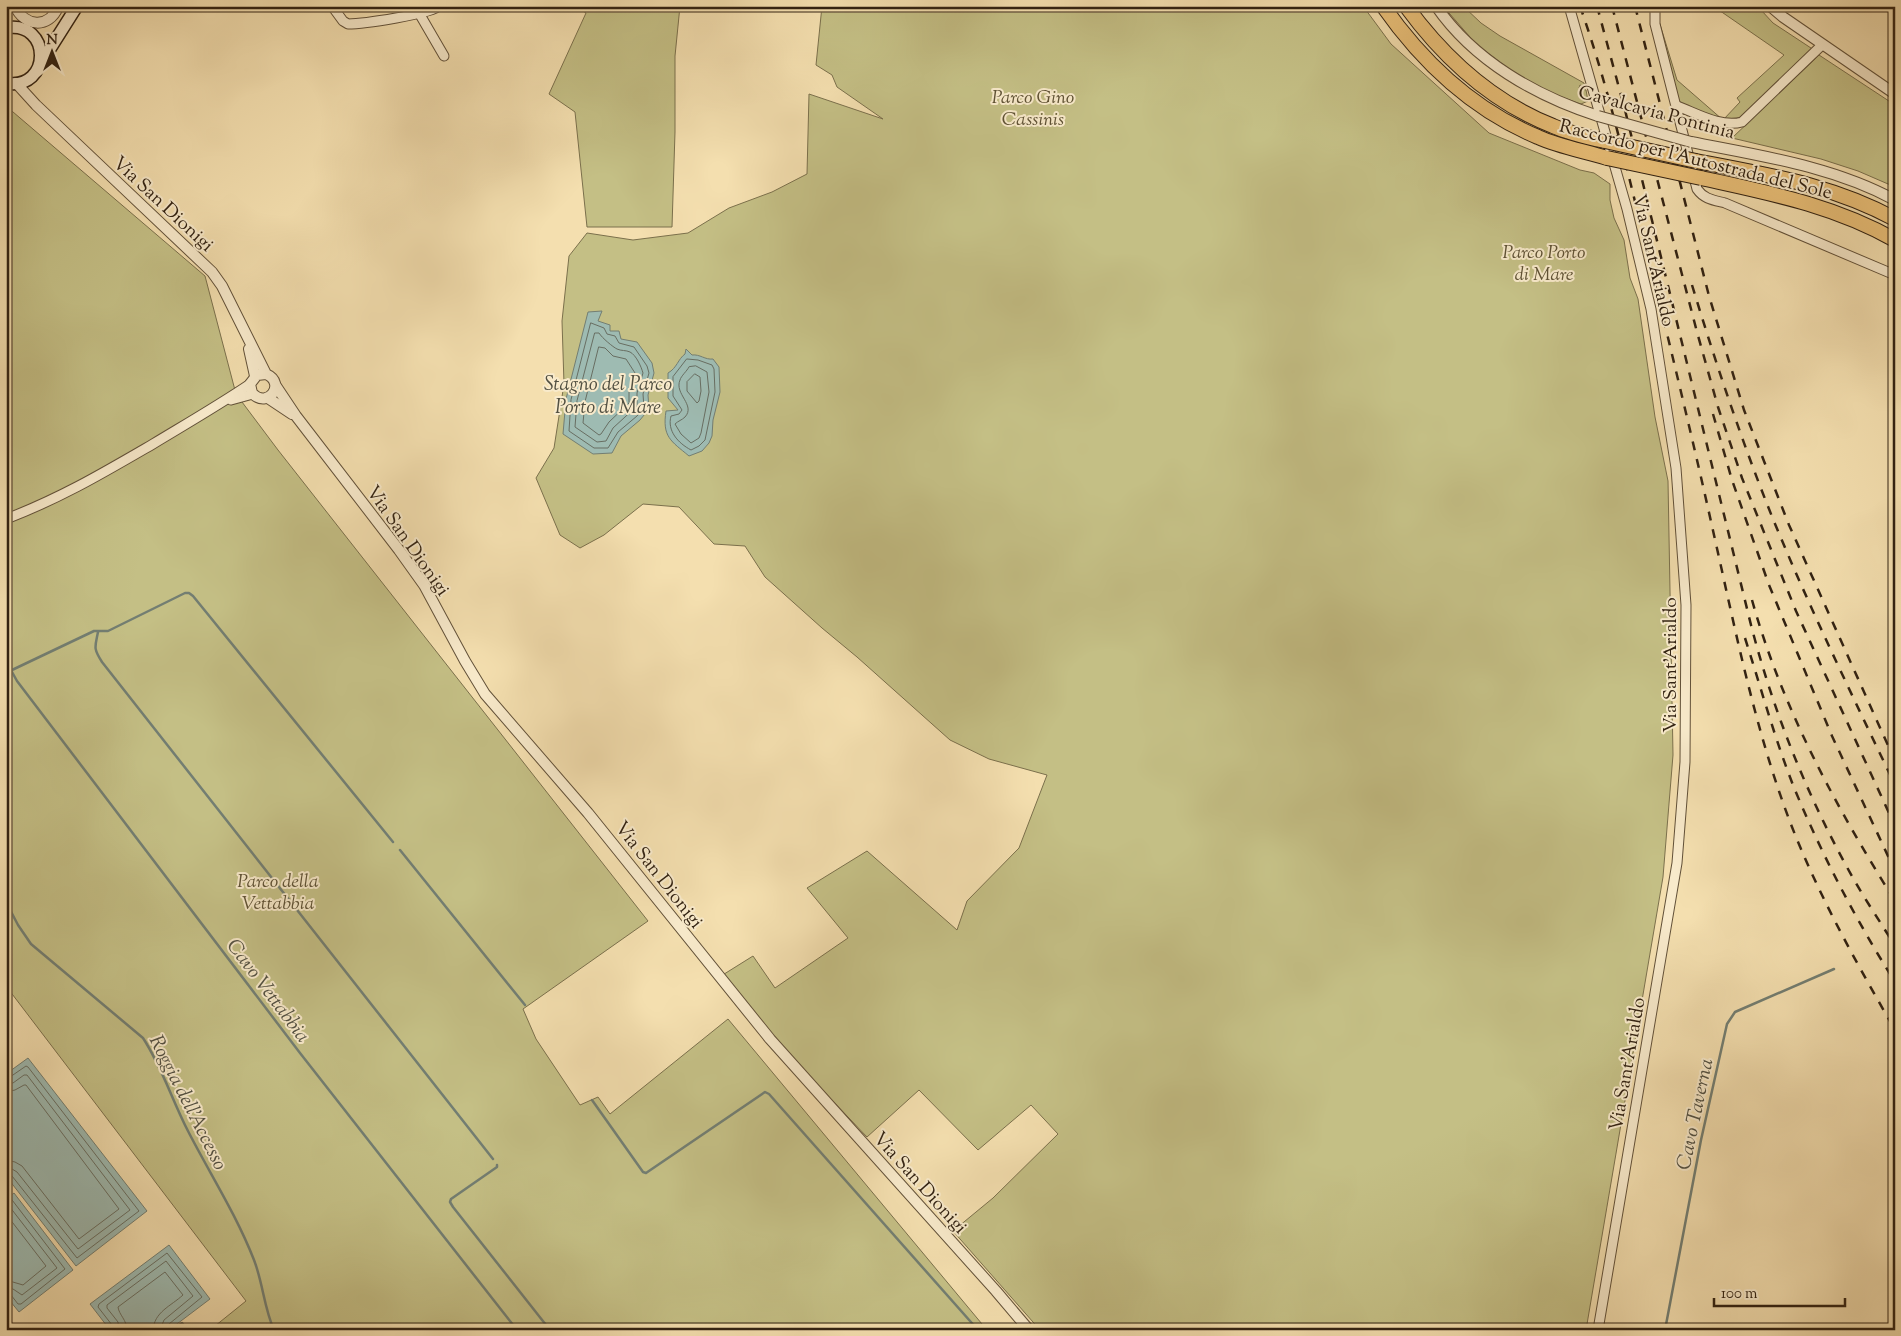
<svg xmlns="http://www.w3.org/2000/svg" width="1901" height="1336" font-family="'Sorts Mill Goudy',serif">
	<rect width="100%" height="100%" fill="#f4dfaf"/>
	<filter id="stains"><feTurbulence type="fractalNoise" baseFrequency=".004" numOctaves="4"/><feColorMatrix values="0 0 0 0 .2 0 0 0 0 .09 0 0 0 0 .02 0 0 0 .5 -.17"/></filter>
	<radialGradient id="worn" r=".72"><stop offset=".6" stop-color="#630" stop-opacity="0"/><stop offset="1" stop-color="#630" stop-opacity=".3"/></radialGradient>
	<!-- green -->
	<g fill="#c4bf85" stroke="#7b704c">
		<polygon points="575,6 680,6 675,56 675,132 672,227 587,227 575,112 549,94 586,13"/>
		<polygon points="822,6 1363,6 1391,44 1489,133 1580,170 1594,173 1610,184 1610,200 1614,218 1624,240 1630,278 1638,299 1655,417 1668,481 1673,755 1663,877 1586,1330 1040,1330 953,1231 993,1198 1058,1134 1031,1105 978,1150 919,1090 867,1137 772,1037 721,976 753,956 775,988 848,938 807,888 867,851 957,930 967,901 1019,848 1047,775 989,759 950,740 857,657 822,628 765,577 745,546 714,544 679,507 643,504 604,535 580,548 560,535 536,478 554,448 564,384 562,321 569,256 587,233 633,240 688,233 729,208 772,192 807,174 809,94 883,119 837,87 832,75 816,65"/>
		<polygon points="1443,6 1463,6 1481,23 1500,36 1584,83 1585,87 1580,85 1579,88 1586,90 1588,101 1581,104 1550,93 1513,72 1476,44"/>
		<polygon points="1713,6 1754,6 1761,10 1773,23 1814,50 1747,116 1730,122 1682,106 1679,102 1659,21 1677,80 1723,120 1740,102 1737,98 1784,55"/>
		<polygon points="1819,55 1895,105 1895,187 1858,171 1821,159 1732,138"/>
		<polygon points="6,106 205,276 236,394 278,450 648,921 523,1009 536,1039 580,1105 598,1097 610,1114 728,1019 987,1330 210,1330 246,1301 6,986"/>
	</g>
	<!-- water -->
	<g fill="#9ebbb2" stroke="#737e72">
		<polygon points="602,311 598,321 610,325 610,331 619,331 621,339 637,342 652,363 654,373 648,395 649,409 640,420 621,436 612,453 593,454 563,434 566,399 588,312"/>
		<path d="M 686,349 L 692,355 C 700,354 705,360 713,359 L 719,367 L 720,392 L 713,420 L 712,436 L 709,443 L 702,451 L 689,456 C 671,441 662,437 666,411 L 678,410 L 668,398 L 668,373 C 677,368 678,359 685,354 Z"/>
		<polygon points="28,1058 147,1211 76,1266 6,1176 6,1074"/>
		<polygon points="14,1193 73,1270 19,1312 6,1296 6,1199"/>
		<polygon points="169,1245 210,1299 169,1330 110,1330 90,1304"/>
	</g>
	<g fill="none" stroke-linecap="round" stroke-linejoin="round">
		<!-- shore -->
		<g stroke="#686e62" stroke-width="1">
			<polygon points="591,323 604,328 607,334 615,336 619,343 634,347 647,366 649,373 643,394 644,408 637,416 618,432 608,448 594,448 569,431 571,400"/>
			<path d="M 595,333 L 599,333 C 602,338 613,347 617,349 C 621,351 626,350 630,352 C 636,355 641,366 643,373 L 637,393 L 637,406 L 613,428 L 606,441 L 597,442 L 575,427 L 577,401 Z"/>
			<polygon points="599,347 605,348 613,356 626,359 635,373 629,392 629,403 609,422 601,434 599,435 583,423 585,402"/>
			<path d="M 687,359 L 698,360 L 712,365 L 714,369 L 715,392 L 705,440 L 699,446 L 691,450 C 678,443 667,431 671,416 L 679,414 L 682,410 L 673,396 L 673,377 Z"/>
			<path d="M 696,366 L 707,372 L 709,392 L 701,433 L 699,438 L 691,443 L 681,434 L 675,424 C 678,421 682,420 685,417 C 696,405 674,394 680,380 C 681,376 687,371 689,367 Z"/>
			<polygon points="695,374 700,377 701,391 699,401 697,403 687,391 687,382"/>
			<polyline points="6,1078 10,1077 26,1066 28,1067 139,1211 77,1258 12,1176 6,1174"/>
			<polyline points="6,1084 13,1083 24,1075 27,1075 130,1210 78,1249 17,1172 12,1169 6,1168"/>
			<polyline points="6,1092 15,1090 24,1085 26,1085 119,1209 79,1239 22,1166 15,1162 6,1160"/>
			<polyline points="6,1190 9,1196 65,1269 21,1304 18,1304 11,1295 6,1294"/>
			<polyline points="6,1202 57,1268 22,1295 13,1289 6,1287"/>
			<polyline points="6,1214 46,1266 23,1285 6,1280"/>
			<polyline points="113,1330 112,1325 98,1307 99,1304 167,1253 202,1297 169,1324 167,1330"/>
			<polyline points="119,1330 118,1322 107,1308 107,1305 166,1261 193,1296 164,1320 160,1330"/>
			<path d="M 127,1330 C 127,1320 119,1315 118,1307 L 165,1272 L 183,1295 C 171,1306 154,1312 153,1330"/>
		</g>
		<!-- stream -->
		<g stroke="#737e72" stroke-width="2.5">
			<path d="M 98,632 C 95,647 93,648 102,662 L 493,1159"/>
			<polyline points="6,661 17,681 300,1053 517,1330"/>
			<polyline points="12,670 94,631 108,631 185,593 189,593 193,596 393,842"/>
			<polyline points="400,850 525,1005"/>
			<path d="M 6,902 L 18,925 L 31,944 L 143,1038 C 162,1067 172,1100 188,1131 C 210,1174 236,1214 254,1260 C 263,1283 264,1308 274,1330"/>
			<polyline points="592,1100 643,1172 646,1173 765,1092 769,1094 978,1330"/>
			<polyline points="497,1165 497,1167 451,1199 450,1202 453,1207 550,1330"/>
			<polyline points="173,1330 182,1323 187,1330"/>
			<polyline points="1665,1330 1701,1140 1727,1024 1735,1012 1834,969"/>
		</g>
		<defs>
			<g id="minor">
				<path d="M 332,6 L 343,21 L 348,24 C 362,24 432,14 439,6"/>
				<polyline points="1569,6 1627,209 1651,309 1676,468 1686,605 1685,762 1677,863 1598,1330"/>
				<path d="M 1655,6 L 1655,24 L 1697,189 C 1704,199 1713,200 1725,203 L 1895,275"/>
				<polyline points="419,13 444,56"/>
				<path d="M 1677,106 C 1696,113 1721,128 1742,122 L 1822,45"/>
				<polyline points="231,400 253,394"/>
				<path d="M 6,519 C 61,498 103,473 153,444 C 186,424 219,405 250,384"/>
			</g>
			<g id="tertiary">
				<path d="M 15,6 C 24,27 49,29 58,7"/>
				<path d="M 1436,6 C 1474,61 1536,96 1598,116"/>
				<polyline points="1770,6 1783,17 1895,94"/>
				<path d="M 16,83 L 36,105 L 212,272 L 222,286 L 266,374 C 287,383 268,410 252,393 L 250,384 L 257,375 L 266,374"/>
				<path d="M 1691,142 C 1761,156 1832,166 1895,200"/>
				<polyline points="249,349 255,376"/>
				<polyline points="276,386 296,416 399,550 424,585 465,661 485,694 588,813 770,1039 996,1291 1029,1330"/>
				<polyline points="268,398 292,414"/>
			</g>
			<g id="secondary">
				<path d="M 6,28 C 52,20 52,91 6,83"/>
				<polyline points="41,63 77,6"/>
			</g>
			<g id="trunk">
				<path d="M 1383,6 C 1423,63 1473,110 1538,137 C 1560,147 1585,151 1607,158"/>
				<path d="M 1406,6 C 1444,58 1492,102 1553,126 C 1569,133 1587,137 1605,141"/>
				<path d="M 1696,161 C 1767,175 1830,184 1895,219"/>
				<path d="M 1701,178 C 1769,193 1833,205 1895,240"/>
			</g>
		</defs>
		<!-- minor casing -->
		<use href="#minor" stroke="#625139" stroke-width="11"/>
		<!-- tertiary casing -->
		<use href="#tertiary" stroke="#625139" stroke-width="12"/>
		<!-- secondary casing -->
		<use href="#secondary" stroke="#322212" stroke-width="14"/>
		<!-- trunk casing -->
		<use href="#trunk" stroke="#322212" stroke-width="16"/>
		<!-- minor -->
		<use href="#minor" stroke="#f8eacb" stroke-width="9"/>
		<!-- tertiary -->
		<use href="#tertiary" stroke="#f8eacb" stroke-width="10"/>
		<!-- secondary -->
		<use href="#secondary" stroke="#f8eacb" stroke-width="11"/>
		<!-- trunk -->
		<use href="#trunk" stroke="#eac078" stroke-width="14"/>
		<!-- rail -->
		<g stroke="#322212" stroke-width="2.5" stroke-dasharray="9 9" stroke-linecap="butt">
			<path d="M 1580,6 C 1608,86 1627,169 1647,251 C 1670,346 1693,440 1714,535 C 1736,633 1756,734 1792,827 C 1820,898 1857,964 1895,1030"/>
			<path d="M 1597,6 L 1625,110 L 1751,625 C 1774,714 1808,798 1853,878 C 1866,901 1881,923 1895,946"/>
			<polyline points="1612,6 1697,332 1718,407 1742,478 1796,611 1895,826"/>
			<polyline points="1635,6 1709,296 1744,410 1789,525 1895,761"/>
			<path d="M 1692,285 C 1716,364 1742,442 1773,519 C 1810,609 1853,697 1895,785"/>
			<polyline points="1713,414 1732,480 1769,585 1832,736 1895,871"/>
			<path d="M 1752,600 C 1782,708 1836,807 1895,901"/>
			<path d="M 1745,638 C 1761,688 1775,740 1795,790 C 1823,857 1856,920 1895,982"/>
		</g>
		<defs>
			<polyline id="tertiary-bridge" points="1598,116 1691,142"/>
			<g id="trunk-bridge">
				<polyline points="1605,141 1696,161"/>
				<polyline points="1607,158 1701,178"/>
			</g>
		</defs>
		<!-- tertiary-bridge casing -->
		<use href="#tertiary-bridge" stroke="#625139" stroke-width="12" stroke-linecap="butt"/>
		<!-- trunk-bridge casing -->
		<use href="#trunk-bridge" stroke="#322212" stroke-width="16" stroke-linecap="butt"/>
		<!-- tertiary-bridge -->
		<use href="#tertiary-bridge" stroke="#f8eacb" stroke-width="10"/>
		<!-- trunk-bridge -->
		<use href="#trunk-bridge" stroke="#eac078" stroke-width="14"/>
	</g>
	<g text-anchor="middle" stroke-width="4" stroke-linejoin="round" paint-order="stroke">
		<!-- park labels -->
		<g font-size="19" font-style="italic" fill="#5e5134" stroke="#f8eacb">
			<text x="1033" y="103">Parco Gino<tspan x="1033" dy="22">Cassinis</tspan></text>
			<text x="1544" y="258">Parco Porto<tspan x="1544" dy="22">di Mare</tspan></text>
			<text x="278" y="887">Parco della<tspan x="278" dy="22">Vettabbia</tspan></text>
		</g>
		<!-- street labels -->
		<g font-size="19" fill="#322212" stroke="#f8eacb">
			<text transform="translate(1657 111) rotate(15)" y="7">Cavalcavia Pontinia</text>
			<text transform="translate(1696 158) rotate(14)" y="7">Raccordo per l'Autostrada del Sole</text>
			<text transform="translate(164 203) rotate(43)" y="7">Via San Dionigi</text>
			<text transform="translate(1655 260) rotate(77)" y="7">Via Sant'Arialdo</text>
			<text transform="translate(409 540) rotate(55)" y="7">Via San Dionigi</text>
			<text transform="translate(1669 665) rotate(-90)" y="7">Via Sant'Arialdo</text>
			<text transform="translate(660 874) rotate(52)" y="7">Via San Dionigi</text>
			<text transform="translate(1626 1064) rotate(-80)" y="7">Via Sant'Arialdo</text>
			<text transform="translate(921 1182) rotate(48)" y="7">Via San Dionigi</text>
		</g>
		<!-- water labels -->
		<g font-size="20" font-style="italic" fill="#525042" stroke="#f8eacb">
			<text x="608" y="390">Stagno del Parco<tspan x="608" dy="23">Porto di Mare</tspan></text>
			<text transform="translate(269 990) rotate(53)" y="7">Cavo Vettabbia</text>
			<text transform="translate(189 1102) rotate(63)" y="7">Roggia dell'Accesso</text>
			<text transform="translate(1694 1114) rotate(-78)" y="7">Cavo Taverna</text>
		</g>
	</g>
	<!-- margin -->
	<rect width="1901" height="1336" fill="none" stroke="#f4dfaf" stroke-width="25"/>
	<rect x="8" y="8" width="1886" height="1321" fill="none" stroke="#322212" stroke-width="2.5"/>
	<rect x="12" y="12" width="1876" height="1311" fill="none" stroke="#322212"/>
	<!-- north arrow -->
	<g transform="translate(52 52)" stroke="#f8eacb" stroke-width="4" paint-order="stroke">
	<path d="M0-4L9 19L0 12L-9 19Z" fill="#322212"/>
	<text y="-8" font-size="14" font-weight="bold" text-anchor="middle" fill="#322212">N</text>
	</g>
	<!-- scale -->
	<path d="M1714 1298v8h131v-8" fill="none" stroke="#322212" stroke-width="2.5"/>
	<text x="1721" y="1298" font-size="15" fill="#322212" stroke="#f8eacb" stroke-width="4" paint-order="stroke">100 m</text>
	<rect width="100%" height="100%" filter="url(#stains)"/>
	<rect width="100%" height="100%" fill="url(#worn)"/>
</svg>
